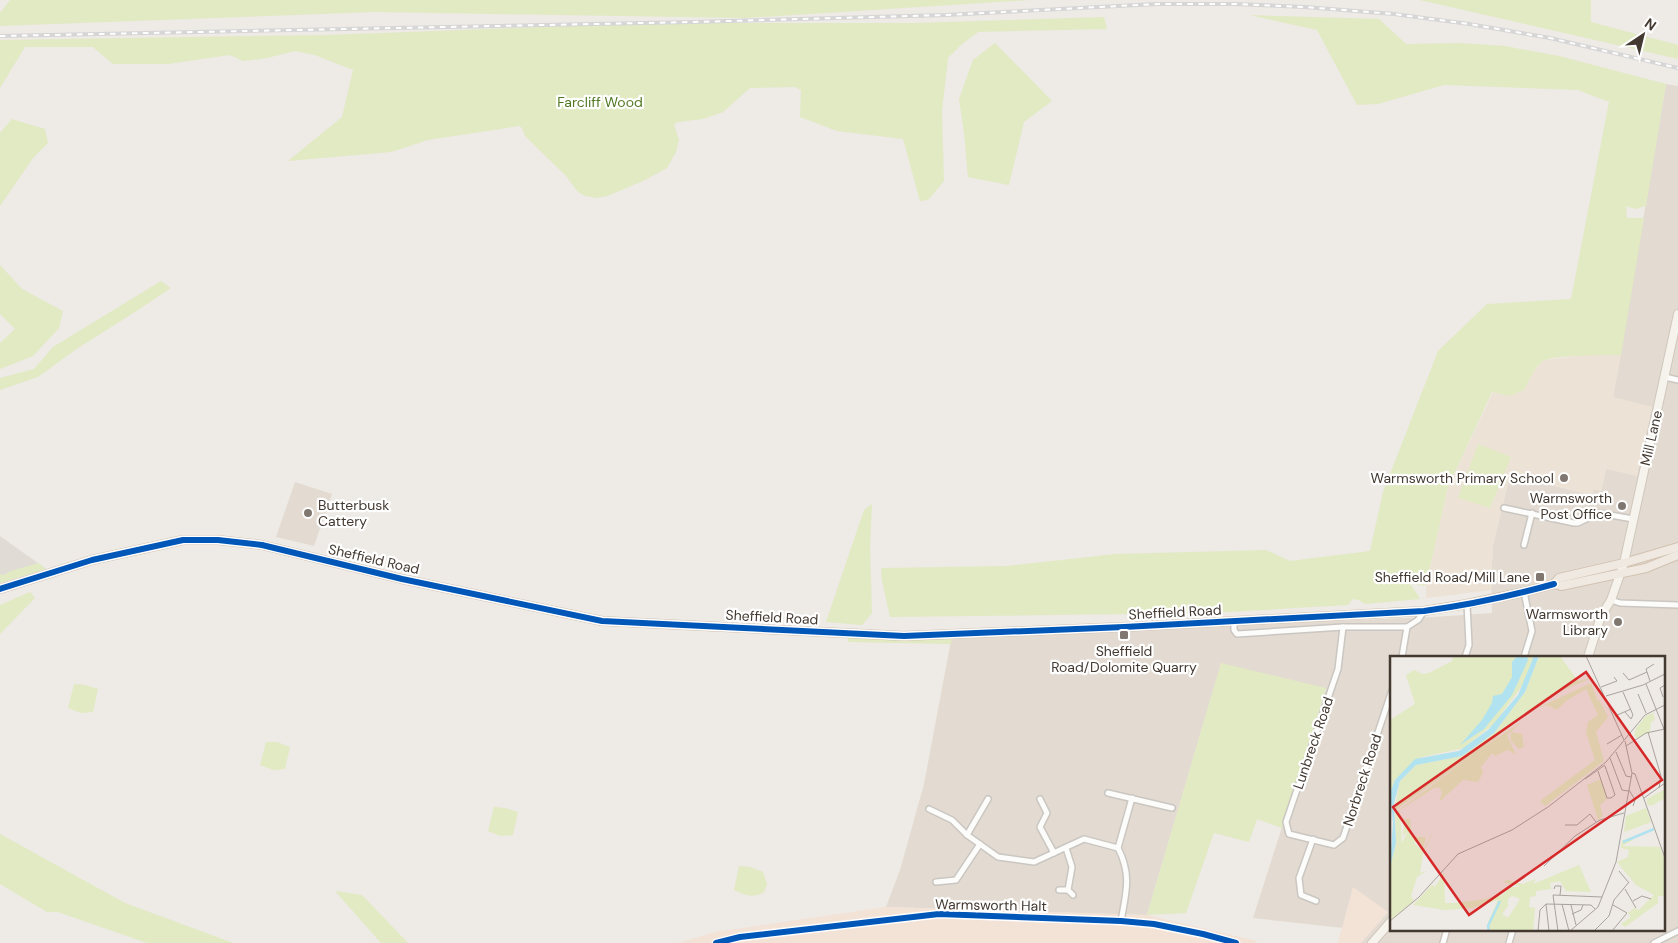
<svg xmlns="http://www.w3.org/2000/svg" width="1678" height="943" font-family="'DM Sans',sans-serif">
	<rect width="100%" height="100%" fill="#eeeae5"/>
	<!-- residential -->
	<g fill="#e3dbd1" fill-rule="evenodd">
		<path d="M 1666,84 L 1678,86 L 1678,943 L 1361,943 L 1388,912 L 1353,888 L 1343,928 L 1253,918 L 1326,689 L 1221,664 L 1147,915 L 886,907 L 900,870 L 924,784 L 952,635 L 1434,617 L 1492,613 L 1491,581 L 1493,545 L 1510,475 L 1592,495 L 1593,489 L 1601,491 L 1606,469 L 1613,397 ZM 1392,657 L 1664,657 L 1664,929 L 1392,929 Z"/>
		<polygon points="295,482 332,494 314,546 276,537"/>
	</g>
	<!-- commercial -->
	<g fill="#f3e2d6">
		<polygon points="1353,887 1388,912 1361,943 1338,943"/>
		<polygon points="886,907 1147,915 1257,941 1255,943 678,943 716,932"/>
	</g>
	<!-- industrial -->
	<polygon fill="#e1dbd6" points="0,536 35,561 46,569 0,583"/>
	<!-- education -->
	<polygon fill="#ede2d6" points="1585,355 1621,355 1613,397 1652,407 1637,476 1606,469 1601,491 1593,489 1592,495 1510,475 1493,545 1491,580 1492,590 1426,598 1426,585 1448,487 1493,392 1510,396 1524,390 1534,371 1544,360"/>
	<!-- green -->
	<g fill="#e1eac2">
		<polygon points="10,0 1030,0 746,18 374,12 0,26 0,13"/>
		<polygon points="1420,0 1591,0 1591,22 1678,45 1678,59"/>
		<path d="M 1249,15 L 1379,19 L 1406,44 L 1461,43 L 1505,46 L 1559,56 L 1666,84 L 1646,206 L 1635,209 L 1626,206 L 1627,218 L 1644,218 L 1621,355 C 1607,355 1552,355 1543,361 C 1534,368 1529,381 1524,390 L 1510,396 L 1492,392 L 1448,487 L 1426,585 C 1416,587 1412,581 1406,576 C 1409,585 1416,590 1420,599 L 1365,604 L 1359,600 L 1353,599 L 1348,605 L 1211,613 L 890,617 L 882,581 L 881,568 L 1007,566 L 1116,554 L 1266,550 L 1290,561 L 1370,551 L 1383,492 L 1438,351 L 1487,304 L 1571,299 L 1609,102 L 1578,90 L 1444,85 L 1378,104 L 1357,105 L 1317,30 Z"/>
		<polygon points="1104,17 1107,29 978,32 961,45 948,58 942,111 944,181 928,200 920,201 903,139 837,131 800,117 801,90 795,87 750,88 723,112 703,119 678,122 674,124 679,140 676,152 667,168 643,181 607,196 597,198 585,196 577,191 566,176 525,136 522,128 519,126 428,140 391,152 288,161 342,117 353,70 315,55 295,51 267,58 243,61 230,55 168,64 113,64 93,47 25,47 0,88 0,40 327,35 648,23 914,23"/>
		<polygon points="995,43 1052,101 1024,122 1009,185 968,177 964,133 959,99 973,60"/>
		<polygon points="12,119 45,129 48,143 33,158 0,206 0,133"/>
		<polygon points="0,265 22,289 63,311 59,328 33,356 0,369 0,343 15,329 0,314"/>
		<polygon points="161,281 171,288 138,310 75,350 38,377 0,390 0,378 34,369 53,347"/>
		<polygon points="1478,444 1511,457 1490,508 1458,498"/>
		<polygon points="872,504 870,546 872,613 862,625 826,622 864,510"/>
		<polygon points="38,563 46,569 0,583 0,574 5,575 8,572"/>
		<polygon points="30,592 35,598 0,634 0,605"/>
		<polygon points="848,637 952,638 951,644 848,642"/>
		<polygon points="1221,663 1326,688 1282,828 1257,819 1249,842 1214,833 1186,913 1147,915"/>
		<polygon points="74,684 85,685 98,689 93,712 81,713 68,708"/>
		<polygon points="266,742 277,742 290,747 285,769 273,770 260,765"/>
		<polygon points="494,807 505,808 518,812 513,835 501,836 488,831"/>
		<polygon points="0,834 125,903 233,943 147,943 58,912 47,912 0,884"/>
		<path d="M 739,866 L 750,867 L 763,872 L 767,884 L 764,892 C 752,899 746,895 734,890 Z"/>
		<polygon points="335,891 362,895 408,943 381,943"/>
	</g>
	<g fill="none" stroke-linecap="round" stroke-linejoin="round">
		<defs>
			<g id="street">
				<polyline points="1665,377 1678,380"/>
				<polyline points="1504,508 1574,523 1578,523 1599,513 1633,519"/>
				<polyline points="1524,545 1532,513"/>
				<polyline points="1611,600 1620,603 1678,605"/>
				<polyline points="1234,621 1234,630 1237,634 1343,627 1407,627 1418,620 1424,611"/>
				<polyline points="1343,627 1338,669 1286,822 1289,834 1334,845 1343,838 1392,690"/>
				<polyline points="1402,657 1407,627"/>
				<polyline points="1465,657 1469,645 1467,604"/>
				<polyline points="1524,657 1532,631 1524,592"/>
				<polyline points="1108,793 1172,808"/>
				<polyline points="1040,799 1047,813 1040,827 1054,853"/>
				<path d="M 929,809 L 952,820 L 967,835 L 998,857 L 1034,862 L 1084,839 L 1118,848 C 1132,875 1126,893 1121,921"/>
				<polyline points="967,835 988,799"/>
				<polyline points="1313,839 1299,878 1301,895 1316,901"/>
				<polyline points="1066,848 1072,867 1068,890 1073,895"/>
				<polyline points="1118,848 1132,798"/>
				<polyline points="936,882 956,880 980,844"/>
				<polyline points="1059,890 1068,890"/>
				<polyline points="716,943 740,937 939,914 1121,921 1154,924 1203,934 1236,943"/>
				<polyline points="1443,943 1447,929"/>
				<polyline points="1509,943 1513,929"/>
				<polyline points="1654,943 1678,931"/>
			</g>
			<g id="secondary">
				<polyline points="1588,657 1601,616 1611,600 1624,563 1678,314"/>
				<polyline points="1372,943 1392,920"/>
			</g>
			<g id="primary">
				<polyline points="1554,584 1559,578 1624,563 1678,547"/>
				<polyline points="0,589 92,560 183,540 218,540 262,545 402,579 602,621 904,636 1124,627 1424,611 1467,604 1524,592 1554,584 1561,586 1646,568 1678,555"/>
			</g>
		</defs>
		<!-- street casing -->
		<use href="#street" stroke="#cac6c1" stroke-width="8"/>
		<!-- secondary casing -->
		<use href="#secondary" stroke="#cfc7bc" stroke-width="10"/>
		<!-- primary casing -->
		<use href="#primary" stroke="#d2c2b1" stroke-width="10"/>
		<!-- street -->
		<use href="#street" stroke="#fcfcfb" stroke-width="5"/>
		<!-- secondary -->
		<use href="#secondary" stroke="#f6f2ec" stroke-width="8"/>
		<!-- primary -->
		<use href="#primary" stroke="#f0e9e1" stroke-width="8"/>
		<defs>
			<polyline id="rail" points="0,36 693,22 946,15 1157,4 1235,4 1305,7 1394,14 1469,24 1550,38 1678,68"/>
		</defs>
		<!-- rail casing -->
		<use href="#rail" stroke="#d7d6d6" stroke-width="4"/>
		<!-- rail -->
		<use href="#rail" stroke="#fff" stroke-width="2" stroke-dasharray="5.5" stroke-linecap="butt"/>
		<defs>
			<g id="cycleway">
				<path d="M 0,589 L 92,560 L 183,540 L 218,540 L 262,545 L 402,579 L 602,621 L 904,636 L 1124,627 L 1424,611 C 1468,605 1511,596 1554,584"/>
				<polyline points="716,943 740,937 939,914 1121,921 1154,924 1203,934 1236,943"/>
			</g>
		</defs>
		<!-- cycleway casing -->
		<use href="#cycleway" stroke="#fff" stroke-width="9"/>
		<!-- cycleway -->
		<use href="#cycleway" stroke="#0057b8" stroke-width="6"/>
	</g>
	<!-- markers -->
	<g fill="#7f7770" stroke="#fff" stroke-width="2">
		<circle cx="1564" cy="478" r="5"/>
		<circle cx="1622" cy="506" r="5"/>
		<circle cx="308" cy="513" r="5"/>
		<rect x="1535" y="572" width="10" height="10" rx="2.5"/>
		<circle cx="1618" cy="622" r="5"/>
		<rect x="1119" y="630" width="10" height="10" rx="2.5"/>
	</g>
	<g text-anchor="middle" stroke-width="4.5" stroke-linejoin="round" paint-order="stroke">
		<!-- park labels -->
		<g font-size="14" fill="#527822" stroke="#fff">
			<text x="600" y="107">Farcliff Wood</text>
		</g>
		<!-- street labels -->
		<g font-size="14" fill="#433931" stroke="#fff">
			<text transform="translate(1651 438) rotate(-77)" y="5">Mill Lane</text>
			<text transform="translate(374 559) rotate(13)" y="5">Sheffield Road</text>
			<text transform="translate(1175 612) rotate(-3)" y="5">Sheffield Road</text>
			<text transform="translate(772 617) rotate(3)" y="5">Sheffield Road</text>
			<text transform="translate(1313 743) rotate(-71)" y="5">Lunbreck Road</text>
			<text transform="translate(1362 780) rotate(-72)" y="5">Norbreck Road</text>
			<text transform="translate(991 905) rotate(1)" y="5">Warmsworth Halt</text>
		</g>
		<!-- poi labels -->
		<g font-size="14" fill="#433931" stroke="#fff" text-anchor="end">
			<text x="1554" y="483">Warmsworth Primary School</text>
			<text x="1612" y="503">Warmsworth<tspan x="1612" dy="16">Post Office</tspan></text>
			<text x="318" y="510" text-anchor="start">Butterbusk<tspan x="318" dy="16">Cattery</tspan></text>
			<text x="1530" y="582">Sheffield Road/Mill Lane</text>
			<text x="1608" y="619">Warmsworth<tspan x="1608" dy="16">Library</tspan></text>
			<text x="1124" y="656" text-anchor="middle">Sheffield<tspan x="1124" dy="16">Road/Dolomite Quarry</tspan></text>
		</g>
	</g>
	<!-- overview -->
	<g transform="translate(1390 656)">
		<rect width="275" height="275" fill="#eeeae5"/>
		<path d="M 63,0 L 144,0 L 134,27 L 105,67 L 74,92 L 32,101 L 5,124 L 0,137 L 0,64 L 25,48 L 16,19 L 24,14 L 33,18 L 39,17 L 62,5 ZM 149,0 L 170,0 L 188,25 L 205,21 L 163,38 L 91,93 L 133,65 L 117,79 L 126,99 L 118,94 L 105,100 L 102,97 L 91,111 L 93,117 L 88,126 L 73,124 L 49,146 L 52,137 L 49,131 L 44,132 L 10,154 L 12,187 L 18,175 L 13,180 L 14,163 L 20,163 L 22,181 L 36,181 L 33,193 L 31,187 L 23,186 L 33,195 L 46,170 L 33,198 L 30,217 L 37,215 L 27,221 L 21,240 L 24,245 L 0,264 L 0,212 L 6,187 L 5,157 L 88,95 L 4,155 L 10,125 L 26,109 L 72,100 L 104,77 L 135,36 ZM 201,27 L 207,44 L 209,44 L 218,61 L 206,76 L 214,105 L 155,150 L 150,145 L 205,104 L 196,76 L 198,66 L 208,59 L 196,33 L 176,45 L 167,54 L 157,49 L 148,52 ZM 267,55 L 263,57 L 265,64 L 261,66 L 260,75 L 248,82 L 244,80 L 246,72 L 256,60 ZM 121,76 L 132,78 L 134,91 L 129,93 L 121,85 ZM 211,123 L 217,143 L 210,149 L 213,160 L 208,164 L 197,129 ZM 275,133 L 275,142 L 261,150 L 257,148 L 257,143 ZM 256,152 L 261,166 L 234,176 L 236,160 ZM 241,181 L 243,184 L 232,190 L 270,191 L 275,206 L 275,240 L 268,240 L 268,247 L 235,271 L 231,268 L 241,261 L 238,257 L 244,252 L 249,254 L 264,239 L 246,229 L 227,206 L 238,201 L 239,194 L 231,192 L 232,185 ZM 189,209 L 201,236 L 176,235 L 170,225 L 160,227 L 161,233 L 146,235 L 146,240 L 140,241 L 139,251 L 145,252 L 143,275 L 98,275 L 98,266 L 108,244 L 82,252 L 55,254 L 23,249 L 42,229 L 45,231 L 54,216 L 55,247 L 64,247 L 90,244 L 112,239 L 120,231 L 131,231 L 113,226 L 117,224 L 133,228 L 146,223 L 143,228 ZM 123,240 L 130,243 L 118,262 L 112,258 L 118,250 L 118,242 Z" fill="#e1eac2" fill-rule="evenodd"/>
		<path d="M 127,0 L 137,0 L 138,4 L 122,39 L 94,73 L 70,89 L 92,64 L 102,47 L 103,40 L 112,38 L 122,21 L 122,6 ZM 144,0 L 149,0 L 135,36 L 104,77 L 72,100 L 26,109 L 10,125 L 4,147 L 6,187 L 0,211 L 3,167 L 0,137 L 5,124 L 25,103 L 69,95 L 98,74 L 128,39 Z" fill="#b1e2f0"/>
		<path fill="none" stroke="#b1e2f0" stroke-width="2.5" d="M 233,186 L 264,173M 99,275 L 98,270 L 110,245"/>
		<path fill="none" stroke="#aaa39d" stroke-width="1" d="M 196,0 L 234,84M 233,17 L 239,24 L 257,16M 260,25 L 256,13 L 264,8M 256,28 L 274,73M 211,31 L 227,25 L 224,21M 233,36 L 243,59 L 241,63 L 235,56M 248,38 L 256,57M 216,40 L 253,29 L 275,18M 273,41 L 270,32 L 275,29M 225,60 L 241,53M 258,76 L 271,120 L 269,132M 217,88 L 232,79M 236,90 L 256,77 L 275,73M 226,96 L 236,120 L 241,121M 220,102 L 232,134 L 238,135M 215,110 L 225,139 L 221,142M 208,115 L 217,142 L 221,142M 242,117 L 245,118 L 275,202M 195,123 L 215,109M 239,134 L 245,144 L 243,150M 254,142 L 275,127M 175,169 L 187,169 L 200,158 L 206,166M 154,210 L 185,180 L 210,164 L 234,157M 229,215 L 239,227M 164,233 L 165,230 L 171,230 L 170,239M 235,233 L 246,252M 243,245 L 252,240 L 261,243M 156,248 L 159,275M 172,248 L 179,275M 181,249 L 186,269M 182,258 L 191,254 L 193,249M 0,265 L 29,241 L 68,198 L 122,174 L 158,151 L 216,106 L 255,59 L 275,49M 148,275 L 150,254 L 156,248 L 201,249 L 205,253M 168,275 L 163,239 L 212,241M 180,275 L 208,251 L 226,206 L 242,117 L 235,85M 204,275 L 219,260 L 224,244 L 239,226M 222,275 L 237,257 L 223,249"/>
		<path fill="#d62828" fill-opacity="0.15" stroke="#d62828" stroke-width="2.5" d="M 196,16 L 272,124 L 79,259 L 3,151 Z"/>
		<rect width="275" height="275" fill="none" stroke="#433931" stroke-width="2.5"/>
	</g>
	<!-- north arrow -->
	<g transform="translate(1643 35) rotate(35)" stroke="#ffffff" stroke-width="4" paint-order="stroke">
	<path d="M0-4L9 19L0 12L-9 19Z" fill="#433931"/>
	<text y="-8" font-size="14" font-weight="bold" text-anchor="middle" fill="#433931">N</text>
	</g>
</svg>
